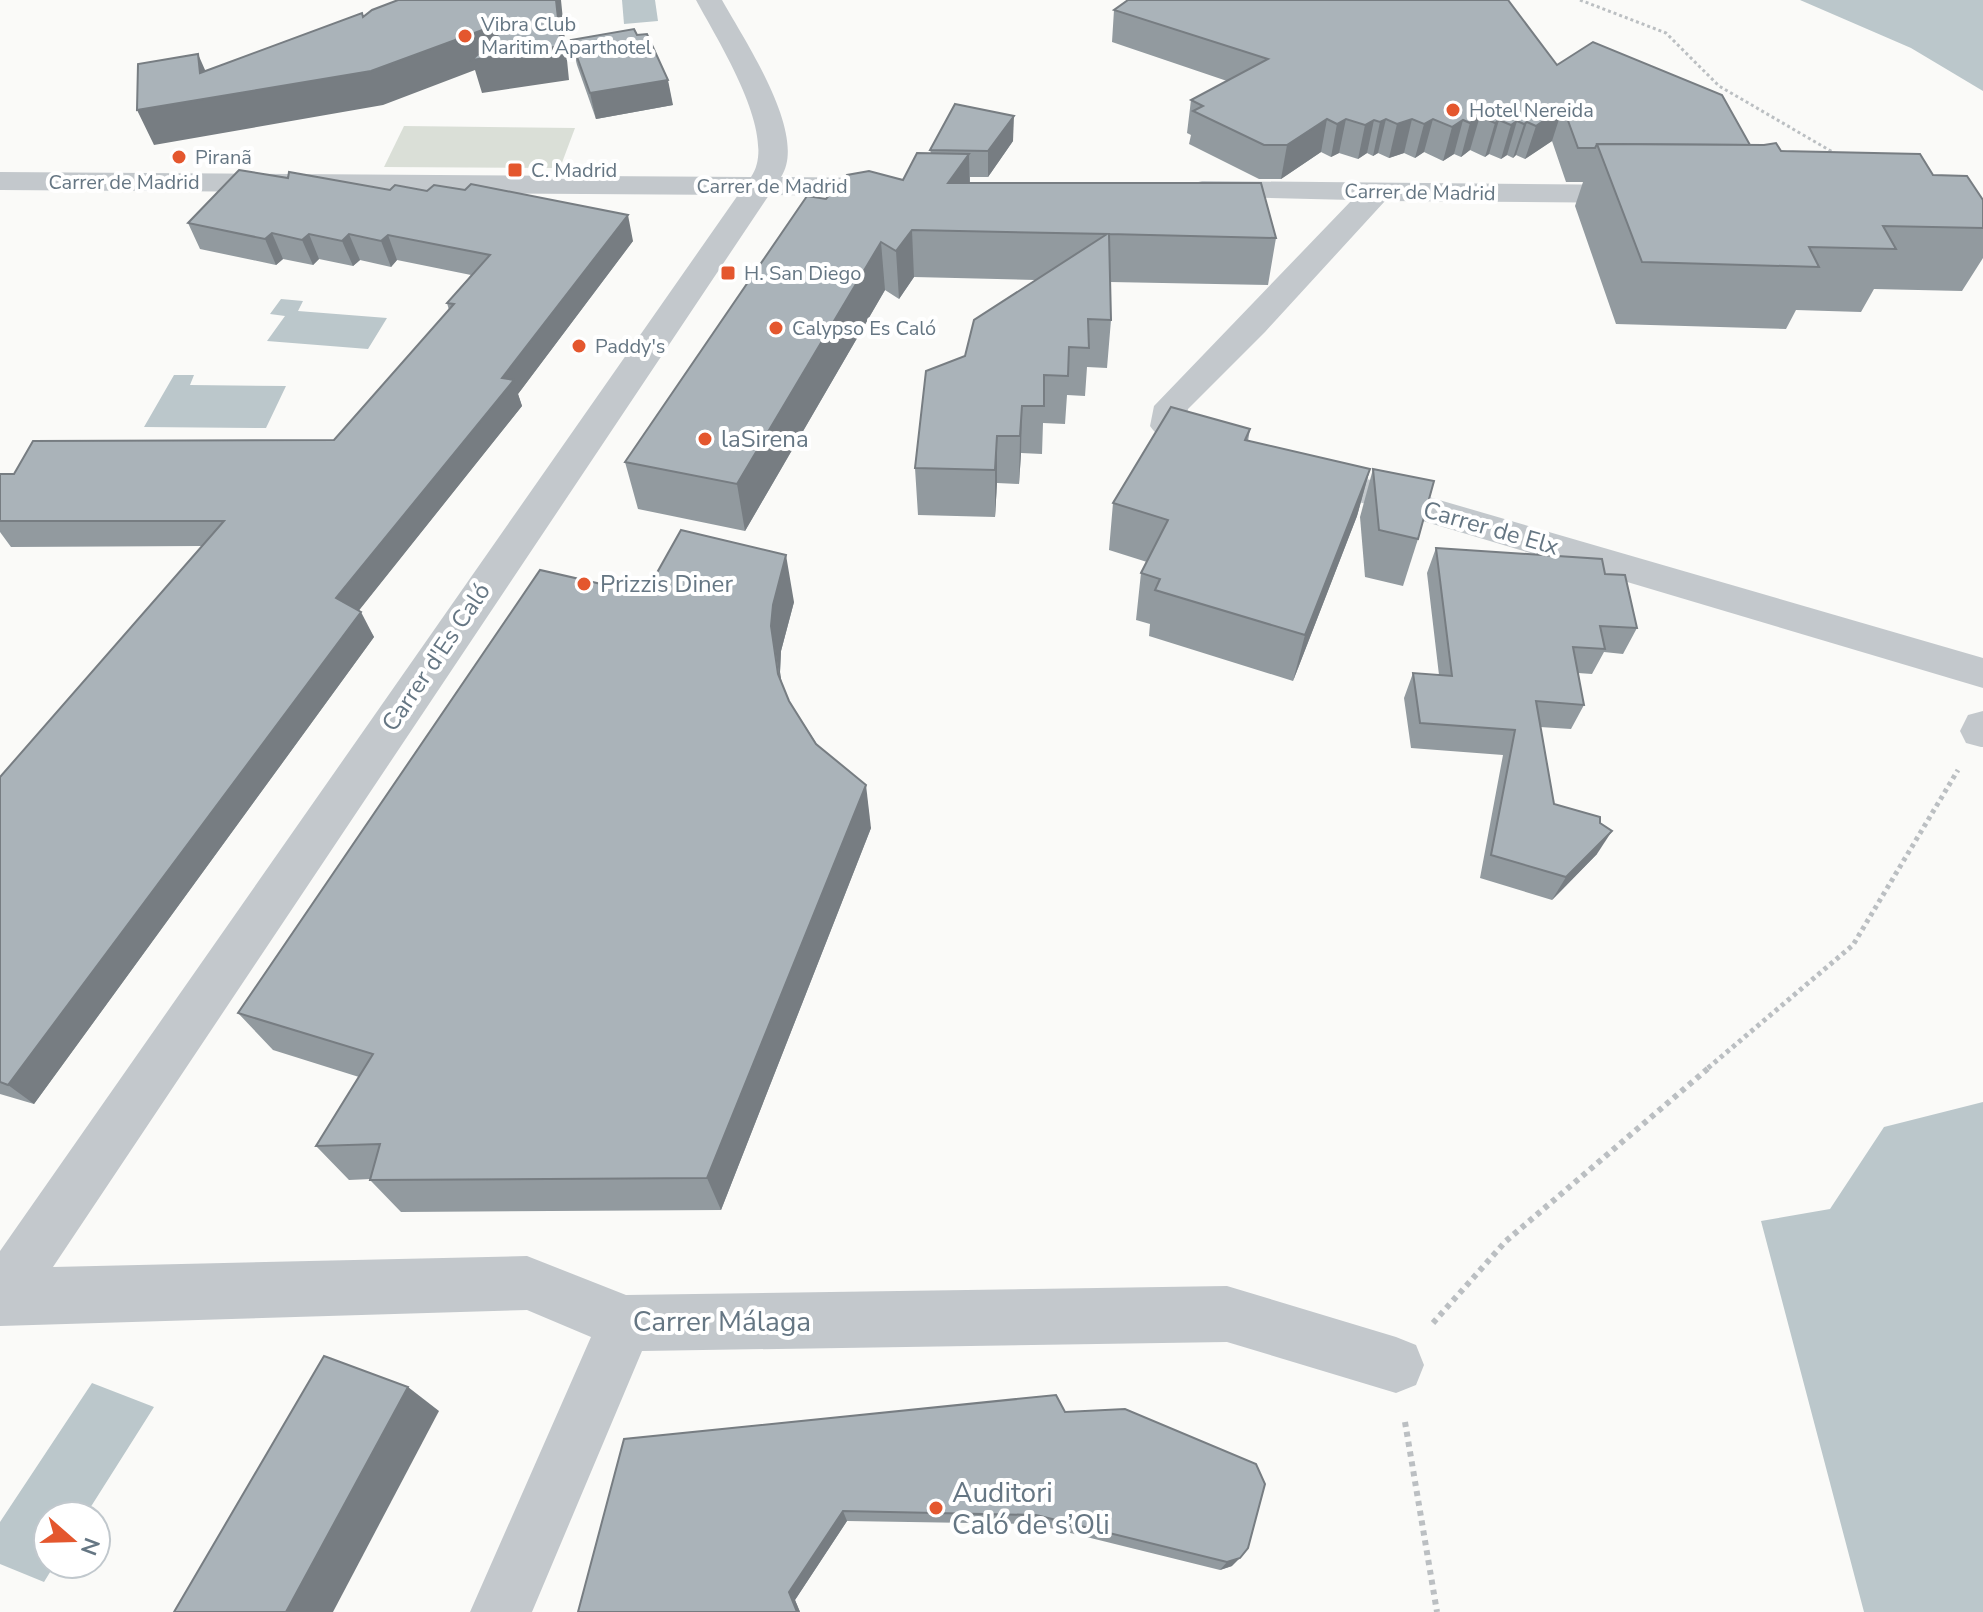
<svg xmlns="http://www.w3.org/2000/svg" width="1983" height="1612" font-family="'Nunito Sans',sans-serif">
	<rect width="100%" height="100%" fill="#fafaf8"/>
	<!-- green -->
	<polygon fill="#dadfd7" points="404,126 575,128 560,168 384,167"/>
	<!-- water -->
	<g fill="#bbc7cb">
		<polygon points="622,0 655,0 658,21 624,24"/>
		<polygon points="1800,0 1983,0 1983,91 1911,48"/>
		<polygon points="281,299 303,301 298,311 387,318 368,349 267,341 285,316 270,314"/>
		<polygon points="174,375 194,375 190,385 286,386 266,428 144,427"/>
		<polygon points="1983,1102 1983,1612 1864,1612 1761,1221 1830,1209 1884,1127"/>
		<polygon points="92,1383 154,1407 85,1516 48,1516 48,1564 55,1564 44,1582 0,1564 0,1522"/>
	</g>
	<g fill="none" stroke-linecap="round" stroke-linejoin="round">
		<!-- path-far2 -->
		<polyline stroke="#bbbfc2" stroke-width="3" stroke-dasharray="3 3" stroke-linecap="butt" points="1580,0 1666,33 1719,86 1836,154"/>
		<!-- path-far1 -->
		<polyline stroke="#bbbfc2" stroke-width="5" stroke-dasharray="4 4" stroke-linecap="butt" points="1708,1068 1853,945 1958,770"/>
		<!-- path -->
		<g stroke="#bbbfc2" stroke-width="6" stroke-dasharray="5 5" stroke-linecap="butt">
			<polyline points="1433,1323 1506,1241 1711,1066"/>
			<polyline points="1405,1422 1437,1612"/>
		</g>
		<!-- minor -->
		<g fill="#c3c8cc" fill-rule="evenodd">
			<path d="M 696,0 L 722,0 C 743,38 809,135 781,177 L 898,178 L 909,181 L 913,187 L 909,193 L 898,196 L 769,195 L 53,1267 L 527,1256 L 626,1295 L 1227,1286 L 1396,1337 L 1416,1345 L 1424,1365 L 1416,1385 L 1396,1393 L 1227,1342 L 642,1351 L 532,1612 L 470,1612 L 591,1337 L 527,1310 L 0,1326 L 0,1251 L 738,195 L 0,190 L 0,172 L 751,177 C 780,136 716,38 696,0 Z"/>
			<path d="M 1202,181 L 1638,185 L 1649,188 L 1653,194 L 1649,200 L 1638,203 L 1385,201 L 1265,332 L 1188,409 L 1186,421 L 1217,435 L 1222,443 L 1217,451 C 1196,457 1162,444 1150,426 L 1154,406 L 1352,200 L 1191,196 L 1187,190 L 1191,184 Z"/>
			<polygon points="1305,461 1983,658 1983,688 1292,482 1287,473 1292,464"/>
			<polygon points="1983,711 1983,747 1981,747 1966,743 1960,731 1968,715"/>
		</g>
	</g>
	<!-- wall -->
	<g fill="#929a9f">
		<polygon points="1114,10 1557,65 1750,145 1933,175 1983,200 1983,258 1962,291 1874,289 1861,312 1796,310 1786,329 1616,324 1575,206 1583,182 1566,182 1552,141 1525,159 1516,155 1513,158 1507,155 1501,159 1489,154 1485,157 1470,150 1461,157 1454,154 1443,161 1424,152 1415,158 1404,153 1389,158 1378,153 1373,156 1367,153 1358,159 1339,153 1331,157 1321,152 1281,179 1259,179 1189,144 1191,135 1187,133 1191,100 1227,81 1112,42"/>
		<polygon points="571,40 673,105 596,119 577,65"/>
		<polygon points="1013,141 988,177 970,177 970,183 1276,238 1268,285 1110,282 1111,320 1107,368 1087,367 1085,396 1067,395 1065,424 1043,423 1042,454 1021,453 1019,484 997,483 995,517 918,515 915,468 965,356 1035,280 914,277 899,299 885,290 745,531 638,509 625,462 826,199 903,180 931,153 930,150"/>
		<polygon points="188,223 633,241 518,394 522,406 358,611 374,637 34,1104 0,1094 0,777 202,546 11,547 0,532 0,474 14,474 334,440 449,310 447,303 471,275 397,260 391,267 360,260 353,266 319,259 313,265 283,259 276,265 200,249"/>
		<polygon points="1250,429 1248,441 1370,469 1357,516 1293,681 1149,636 1150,624 1136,620 1141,573 1147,562 1109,550 1113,503"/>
		<polygon points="1373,469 1418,539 1403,586 1365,577 1360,517"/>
		<polygon points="1436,548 1605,574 1637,628 1623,654 1604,652 1592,674 1578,673 1584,705 1571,729 1540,727 1554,804 1597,854 1552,900 1480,878 1503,755 1411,748 1404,698 1413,673 1439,675 1427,573"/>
		<polygon points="645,594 794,602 781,651 780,672 781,681 789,701 871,828 721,1210 401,1212 370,1180 371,1179 349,1180 316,1146 359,1077 273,1050 238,1013"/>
		<polygon points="1065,1412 1232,1566 1220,1570 1034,1524 847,1521 795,1600 800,1612 578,1612"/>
	</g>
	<!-- shaded-wall -->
	<g fill="#777d82">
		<polygon points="556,0 561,0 569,80 482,93 475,70 383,105 154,145 137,110 200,73 198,54 213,88"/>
		<polygon points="668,80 673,105 596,119 590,93"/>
		<polygon points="1563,107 1552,141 1525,159 1536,126"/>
		<polygon points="1014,116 1013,141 988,177 988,151"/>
		<polygon points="1480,116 1470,150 1461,157 1470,123"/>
		<polygon points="1327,119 1321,152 1281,179 1287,145"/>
		<polygon points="1346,119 1339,153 1331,157 1337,124"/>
		<polygon points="1386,119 1378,153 1373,156 1380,122"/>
		<polygon points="1412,119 1404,153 1389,158 1397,124"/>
		<polygon points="1433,119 1424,152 1415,158 1424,124"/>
		<polygon points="1374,120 1367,153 1358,159 1365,125"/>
		<polygon points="1463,120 1454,154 1443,161 1452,127"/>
		<polygon points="1499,120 1489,154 1485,157 1495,123"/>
		<polygon points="1517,121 1507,155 1501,159 1511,125"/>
		<polygon points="1527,122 1516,155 1513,158 1524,124"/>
		<polygon points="969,154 970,201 948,183"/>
		<polygon points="628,215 633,241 518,394 522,406 349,623 336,598 502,378"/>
		<polygon points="912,230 914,277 899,299 896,251"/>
		<polygon points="272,233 283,259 276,265 265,239"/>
		<polygon points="309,234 319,259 313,265 302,240"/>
		<polygon points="349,234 360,260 353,266 342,241"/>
		<polygon points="388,235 397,260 391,267 381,241"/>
		<polygon points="881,242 885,290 745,531 737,484"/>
		<polygon points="1022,406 1021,453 1019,484 1020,436"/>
		<polygon points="997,436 997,483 995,517 995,470"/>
		<polygon points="1370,469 1357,516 1293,681 1305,635"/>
		<polygon points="786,555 794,602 781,651 780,672 787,719 771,626 773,605"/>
		<polygon points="361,612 374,637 34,1104 8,1085"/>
		<polygon points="866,785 871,828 721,1210 707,1178"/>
		<polygon points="1612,831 1597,854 1552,900 1566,877"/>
		<polygon points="408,1387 439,1411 333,1612 286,1612"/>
		<polygon points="843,1511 847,1521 795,1600 800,1612 797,1612 789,1592"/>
		<polygon points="1240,1558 1232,1566 1220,1570 1227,1562"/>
	</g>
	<!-- building -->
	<g fill="#aab3b9" stroke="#777d82" stroke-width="2">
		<polygon points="398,0 556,0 561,46 472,60 515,18 371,71 137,110 138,64 198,54 200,73 362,13 363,17 372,10"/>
		<polygon points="1128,0 1508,0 1557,65 1593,42 1722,95 1750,145 1597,144 1595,148 1578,148 1563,107 1536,126 1527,122 1524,124 1517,121 1511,125 1499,120 1495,123 1480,116 1470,123 1463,120 1452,127 1433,119 1424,124 1412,119 1397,124 1386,119 1380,122 1374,120 1365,125 1346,119 1337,124 1327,119 1287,145 1264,145 1193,111 1203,106 1191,100 1268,59 1114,10"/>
		<polygon points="634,29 637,35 647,34 668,80 590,93 571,40"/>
		<polygon points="955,104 1014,116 988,151 930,150"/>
		<polygon points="1776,143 1781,151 1920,154 1933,175 1967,176 1983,200 1983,228 1883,226 1896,249 1809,247 1819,267 1642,262 1597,144 1764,145"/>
		<polygon points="917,153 969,154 948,183 1261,183 1276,238 1109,234 1111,320 1088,319 1089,348 1069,347 1068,376 1044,375 1044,406 1022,406 1020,436 997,436 995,470 915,468 926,371 965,356 974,320 1107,234 912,230 896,251 881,242 737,484 625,462 807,196 826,199 847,175 869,171 903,180"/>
		<polygon points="239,170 288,178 289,172 390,190 395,185 427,191 434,185 465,190 471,184 628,215 502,378 514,380 336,598 361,612 8,1085 0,1082 0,777 224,521 0,521 0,474 14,474 33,441 334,440 454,304 447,303 490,255 388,235 381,241 349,234 342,241 309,234 302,240 272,233 265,239 188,223"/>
		<polygon points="1171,407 1250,429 1245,440 1370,469 1305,635 1155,590 1160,579 1141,573 1168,520 1113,503"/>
		<polygon points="1373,469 1434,481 1418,539 1379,530"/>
		<polygon points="681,530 786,555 773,605 771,626 778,674 789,701 816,744 866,785 707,1178 370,1180 380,1144 316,1146 373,1054 238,1013 540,570 645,594"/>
		<polygon points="1436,548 1602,559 1605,574 1625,575 1637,628 1600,626 1605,649 1573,647 1584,705 1536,701 1554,804 1600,817 1600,823 1612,831 1566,877 1491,855 1515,730 1420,723 1413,673 1452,676"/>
		<polygon points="324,1356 408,1387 286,1612 174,1612"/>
		<polygon points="1056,1395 1065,1412 1125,1409 1256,1464 1265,1484 1248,1548 1240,1558 1227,1562 1036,1515 843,1511 789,1592 797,1612 578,1612 624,1439"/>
	</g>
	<!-- markers -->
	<g fill="#e4572e" stroke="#fff" stroke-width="3">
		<circle cx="465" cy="36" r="8"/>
		<circle cx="1453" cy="110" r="8"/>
		<circle cx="179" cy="157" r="8"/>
		<rect x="507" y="162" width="16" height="16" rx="4"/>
		<rect x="720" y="265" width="16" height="16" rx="4"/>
		<circle cx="776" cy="328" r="8"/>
		<circle cx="579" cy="346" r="8"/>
		<circle cx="705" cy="439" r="8"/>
		<circle cx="584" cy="584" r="8"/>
		<circle cx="936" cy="1508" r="8"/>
	</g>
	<g text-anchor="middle" stroke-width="8" stroke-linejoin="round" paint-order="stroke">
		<!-- far-poi labels -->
		<g font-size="20" fill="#657683" stroke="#fff" text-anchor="start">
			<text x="481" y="31">Vibra Club<tspan x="481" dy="23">Maritim Aparthotel</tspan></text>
			<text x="1469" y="117">Hotel Nereida</text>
			<text x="195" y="164">Piranã</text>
			<text x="531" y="177">C. Madrid</text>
			<text x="744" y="280">H. San Diego</text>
			<text x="792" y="335">Calypso Es Caló</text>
			<text x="595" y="353">Paddy's</text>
		</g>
		<!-- far-street labels -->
		<g font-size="20" fill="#657683" stroke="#fff">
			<text x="124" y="189">Carrer de Madrid</text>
			<text x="772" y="193">Carrer de Madrid</text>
			<text transform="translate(1420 192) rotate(1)" y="7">Carrer de Madrid</text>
		</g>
		<!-- poi labels -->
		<g font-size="24" fill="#657683" stroke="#fff" text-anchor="start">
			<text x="721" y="447">laSirena</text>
			<text x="600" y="592">Prizzis Diner</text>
		</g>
		<!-- street labels -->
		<g font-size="24" fill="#657683" stroke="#fff">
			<text transform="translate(1491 528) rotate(16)" y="8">Carrer de Elx</text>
			<text transform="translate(436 657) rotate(-56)" y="8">Carrer d'Es Caló</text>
		</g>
		<!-- near-street labels -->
		<g font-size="28" fill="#657683" stroke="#fff">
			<text x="722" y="1331">Carrer Málaga</text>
		</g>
		<!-- near-poi labels -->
		<g font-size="28" fill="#657683" stroke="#fff" text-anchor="start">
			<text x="952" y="1502">Auditori<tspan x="952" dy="32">Caló de s’Oli</tspan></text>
		</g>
	</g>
	<!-- north arrow -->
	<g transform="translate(72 1540) rotate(110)"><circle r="38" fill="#ffffff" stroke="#c1c8cd" stroke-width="2"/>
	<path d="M0-6L14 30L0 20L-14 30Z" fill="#e4572e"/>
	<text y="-12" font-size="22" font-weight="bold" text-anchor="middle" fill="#657683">N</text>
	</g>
</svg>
